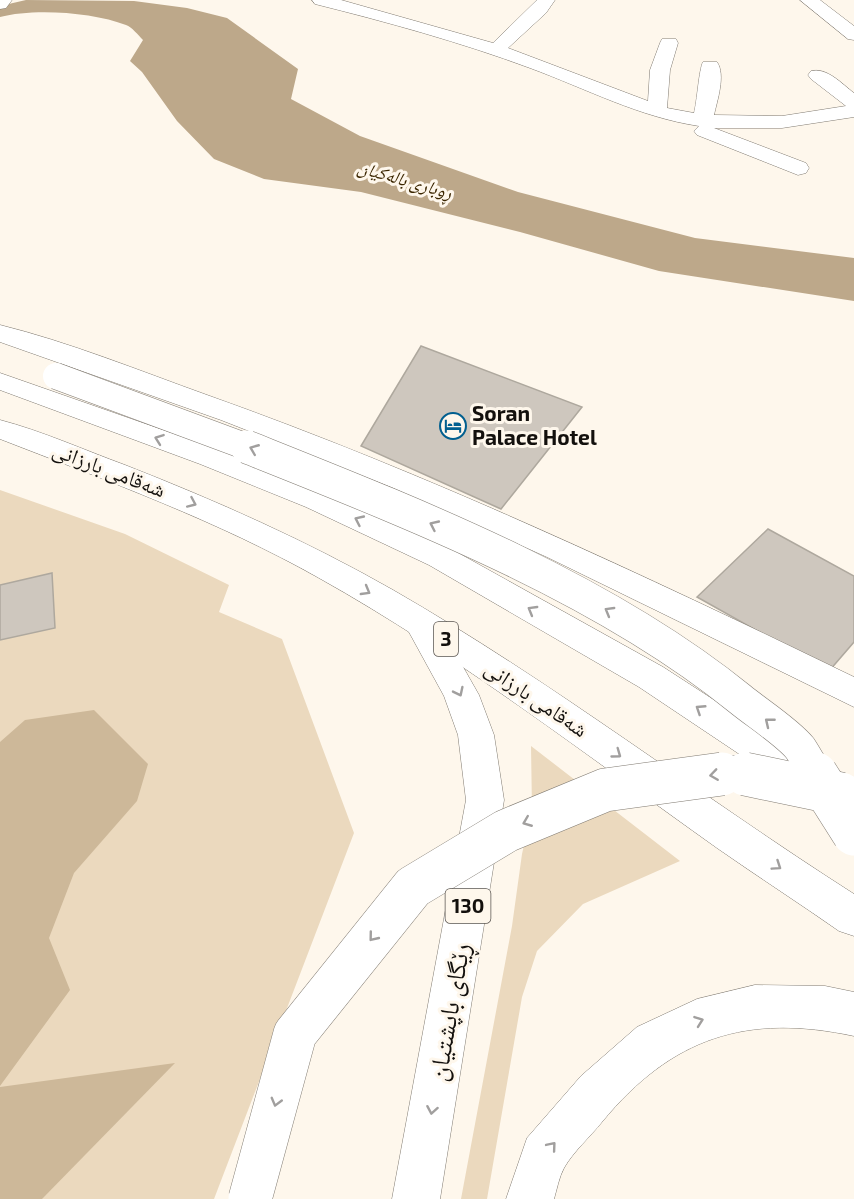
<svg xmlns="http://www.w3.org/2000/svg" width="854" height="1199" font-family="'Exo 2','Noto Naskh Arabic',sans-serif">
	<rect width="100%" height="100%" fill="#fef7ec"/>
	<!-- green -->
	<g fill="#ebd9be">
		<polygon points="0,490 125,534 229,585 219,612 282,639 354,833 214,1199 0,1199"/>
		<polygon points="531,746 680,861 583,904 537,951 522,997 487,1199 461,1199 512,926 522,854 532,810"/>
	</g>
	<!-- forest -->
	<g fill="#cdb899">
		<polygon points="94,710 148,764 137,801 74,873 49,938 70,990 0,1086 0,742 25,720"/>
		<polygon points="175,1063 42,1199 0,1199 0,1087"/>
	</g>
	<!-- water -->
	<path fill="#bda88a" d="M 26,0 L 134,1 L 187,8 L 227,18 L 298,69 L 291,99 L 360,136 L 518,192 L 695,238 L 854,258 L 854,301 L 659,271 L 520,232 L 361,192 L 264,179 L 214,159 L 177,121 L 142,72 L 130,61 L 143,40 C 138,35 132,27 126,25 C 93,12 33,8 0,17 L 0,6 Z"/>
	<!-- building -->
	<g fill="#cec7be" stroke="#aea89e" stroke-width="1.5">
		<polygon points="421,346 582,407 501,509 361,446"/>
		<polygon points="768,529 854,576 854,642 829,671 697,597"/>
		<polygon points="52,573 55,628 0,640 0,585"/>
	</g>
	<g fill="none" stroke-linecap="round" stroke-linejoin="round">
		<defs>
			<g id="minor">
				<path d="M 312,0 L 341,0 L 493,43 L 537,0 L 555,0 L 546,13 L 508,48 L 648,101 L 650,70 L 660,43 L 662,39 L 676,39 L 678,43 L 670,70 L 667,108 L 694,113 C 697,102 699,69 703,62 L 717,62 C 726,75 717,101 714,115 L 782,116 L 846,106 L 811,79 L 808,75 L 811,71 C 827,67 842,84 854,93 L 854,117 L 782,128 L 714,128 L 806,163 L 809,168 L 806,173 L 798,175 L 697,135 L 694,131 L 699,126 C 639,117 587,89 530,68 C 460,42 387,22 315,4 Z"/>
				<polygon points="800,0 820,0 854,26 854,40 848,39"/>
			</g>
			<g id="primary">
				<polygon points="0,0 12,0 6,8 0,9"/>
				<polygon points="421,610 433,614 479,695 494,735 504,800 440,1199 392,1199 466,800 458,735 444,696 404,623 409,614"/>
				<path d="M 755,985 L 825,986 L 854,992 L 854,1036 C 747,1013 672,1037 602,1122 C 590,1137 573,1152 564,1168 C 559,1177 557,1189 554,1199 L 506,1199 L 527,1138 L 581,1076 L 637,1027 L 697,999 Z"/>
			</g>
			<g id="trunk">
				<path d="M 0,325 C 69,342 140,371 207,395 C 429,474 642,574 854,677 L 854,707 L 547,557 L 391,487 L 221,420 L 0,342 Z"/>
				<polygon points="0,373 220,450 328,493 451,549 663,667 825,772 831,783 825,794 812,799 799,794 639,687 429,565 306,507 200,464 0,390"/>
				<path d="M 0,420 C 42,431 84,450 125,465 C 217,501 307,541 393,590 C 553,682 699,795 854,894 L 854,936 L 839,931 C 799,903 757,876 717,848 C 586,755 460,657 319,578 C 218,521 108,481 0,439 Z"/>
			</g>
		</defs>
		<!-- minor casing -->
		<use href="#minor" stroke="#817b72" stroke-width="1"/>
		<!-- primary casing -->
		<use href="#primary" stroke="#817b72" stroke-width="1"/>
		<!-- trunk casing -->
		<use href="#trunk" stroke="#817b72" stroke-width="1"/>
		<!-- minor -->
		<use href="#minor" fill="#fff" fill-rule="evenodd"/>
		<!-- primary -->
		<use href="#primary" fill="#fff" fill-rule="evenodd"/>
		<!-- trunk -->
		<use href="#trunk" fill="#fff" fill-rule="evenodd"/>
		<defs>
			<polyline id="trunk-bridge-far2" points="56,376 250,448"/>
			<g id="trunk-bridge-far1">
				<path d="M 247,447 C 412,513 601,586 740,699 C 757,713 787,732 800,748 C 806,757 811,767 817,775"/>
				<polyline points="711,775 736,772 752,775"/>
			</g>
			<g id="trunk-bridge">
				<polyline points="745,774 841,794"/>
				<polyline points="816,774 854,834"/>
				<polyline points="250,1199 295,1034 413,887 506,831 605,790 722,774"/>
			</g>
		</defs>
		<!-- trunk-bridge-far2 casing -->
		<use href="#trunk-bridge-far2" stroke="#817b72" stroke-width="27" stroke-linecap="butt"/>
		<!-- trunk-bridge-far1 casing -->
		<use href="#trunk-bridge-far1" stroke="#817b72" stroke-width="34" stroke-linecap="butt"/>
		<!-- trunk-bridge casing -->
		<use href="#trunk-bridge" stroke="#817b72" stroke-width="44" stroke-linecap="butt"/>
		<!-- trunk-bridge-far2 -->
		<use href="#trunk-bridge-far2" stroke="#fff" stroke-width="26"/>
		<!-- trunk-bridge-far1 -->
		<use href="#trunk-bridge-far1" stroke="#fff" stroke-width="33"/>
		<!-- trunk-bridge -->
		<use href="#trunk-bridge" stroke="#fff" stroke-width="43"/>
	</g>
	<!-- one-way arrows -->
	<defs><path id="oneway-chevron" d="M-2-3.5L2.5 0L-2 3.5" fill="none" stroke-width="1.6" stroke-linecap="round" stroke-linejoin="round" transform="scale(1.5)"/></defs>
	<g stroke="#a19f9e">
		<use href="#oneway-chevron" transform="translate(159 439) rotate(-160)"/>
		<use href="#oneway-chevron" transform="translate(254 449) rotate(-158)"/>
		<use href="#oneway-chevron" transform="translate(192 503) rotate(24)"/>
		<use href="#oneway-chevron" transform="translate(359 520) rotate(-155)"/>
		<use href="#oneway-chevron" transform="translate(434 525) rotate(-155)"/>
		<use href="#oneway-chevron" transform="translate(366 591) rotate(30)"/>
		<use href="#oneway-chevron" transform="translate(532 610) rotate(-150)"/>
		<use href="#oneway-chevron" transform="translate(609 611) rotate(-150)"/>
		<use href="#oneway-chevron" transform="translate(459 692) rotate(64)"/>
		<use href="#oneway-chevron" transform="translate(700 709) rotate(-147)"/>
		<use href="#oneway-chevron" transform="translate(769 722) rotate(-141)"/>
		<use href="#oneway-chevron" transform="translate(617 754) rotate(36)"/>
		<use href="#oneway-chevron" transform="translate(714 775) rotate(172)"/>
		<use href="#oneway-chevron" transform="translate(527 822) rotate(158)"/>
		<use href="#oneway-chevron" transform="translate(777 866) rotate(34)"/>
		<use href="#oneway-chevron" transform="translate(373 937) rotate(129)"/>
		<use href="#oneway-chevron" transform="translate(699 1021) rotate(-20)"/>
		<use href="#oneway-chevron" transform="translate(276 1102) rotate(105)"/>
		<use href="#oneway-chevron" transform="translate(432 1110) rotate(100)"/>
		<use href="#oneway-chevron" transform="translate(552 1146) rotate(-50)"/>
	</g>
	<!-- icons -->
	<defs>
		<symbol id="hotel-ring" viewBox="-11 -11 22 22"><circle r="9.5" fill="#fef7ec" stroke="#015f8f" stroke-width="1.5"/><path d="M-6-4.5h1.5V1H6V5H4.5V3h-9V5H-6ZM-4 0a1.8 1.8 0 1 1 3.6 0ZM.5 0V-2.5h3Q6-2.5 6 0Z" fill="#015f8f"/></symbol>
	</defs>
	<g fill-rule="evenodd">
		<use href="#hotel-ring" x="438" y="411" width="30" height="30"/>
	</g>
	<g text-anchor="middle" stroke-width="6" stroke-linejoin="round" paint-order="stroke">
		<!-- far-water labels -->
		<g font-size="18" font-style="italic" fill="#3b2600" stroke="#fef7ec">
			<text transform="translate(405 180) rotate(16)" y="6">ڕوباری بالەکیان</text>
		</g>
		<!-- shield labels -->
		<g fill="#fef7ec" stroke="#5a5550" stroke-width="1.5">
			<rect x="434" y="622" width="24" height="34" rx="4.5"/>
			<rect x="445.5" y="889" width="45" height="34" rx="4.5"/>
		</g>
		<g font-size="20" font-weight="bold" fill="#13100d">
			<text x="446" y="646">3</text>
			<text x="468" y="913">130</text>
		</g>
		<!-- poi labels -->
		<g font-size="21" font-weight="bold" fill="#13100d" stroke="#fef7ec" text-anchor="start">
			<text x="472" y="421">Soran<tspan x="472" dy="24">Palace Hotel</tspan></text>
		</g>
		<!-- street labels -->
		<g font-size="21" fill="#13100d" stroke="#fef7ec">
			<text transform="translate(109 470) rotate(21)" y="7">شەقامی بارزانی</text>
			<text transform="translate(536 699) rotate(34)" y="7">شەقامی بارزانی</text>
		</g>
		<!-- near-street labels -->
		<g font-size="26" fill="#13100d" stroke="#fef7ec">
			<text transform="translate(449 1012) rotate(-80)" y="9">ڕێگای باپشتیان</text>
		</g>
	</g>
</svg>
